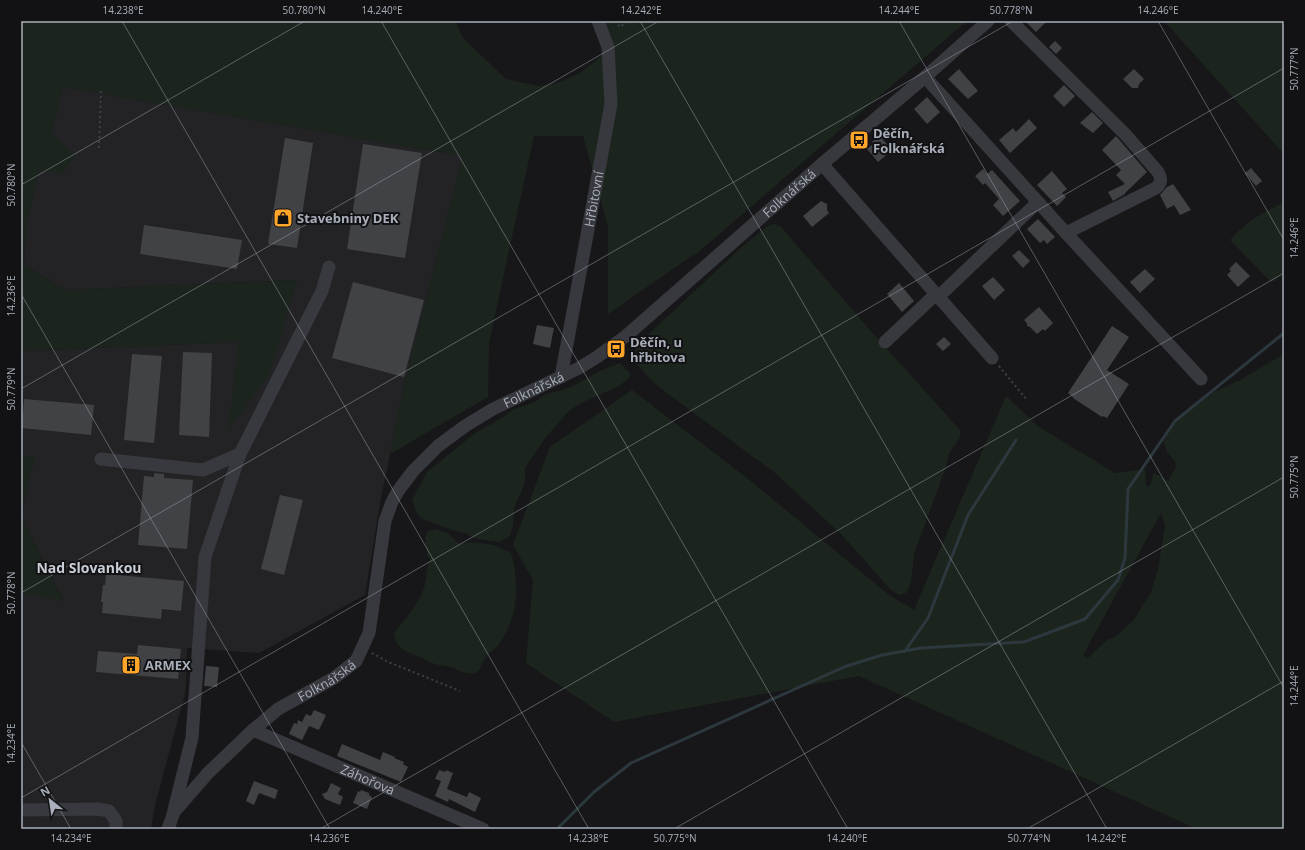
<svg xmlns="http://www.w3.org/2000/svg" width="1305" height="850" font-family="'Open Sans',sans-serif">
	<rect width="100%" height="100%" fill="#171719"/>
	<!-- built -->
	<polygon fill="#232326" points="63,87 463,156 404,386 381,498 365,595 259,653 187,648 186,690 155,805 151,829 21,829 21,592 63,600 21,516 34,457 21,456 21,351 239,342 229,430 297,280 65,290 24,265 26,227 39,169 51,132"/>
	<!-- green -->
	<g fill="#1c251d" fill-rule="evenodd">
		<polygon points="21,21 455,21 463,38 506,79 539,86 558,83 580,73 614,46 602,21 967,21 696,254 690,257 608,314 608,226 583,136 534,136 489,343 488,397 390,454 404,386 463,156 63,87 51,132 75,155 63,174 39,170 26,227 24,265 65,290 297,280 270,373 228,430 239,342 21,351"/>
		<polygon points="1164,21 1284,21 1284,154"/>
		<path d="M 1284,203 L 1284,273 L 1274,281 L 1270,281 L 1230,240 C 1243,224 1265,210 1284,203 Z"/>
		<path d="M 775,224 L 781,227 L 869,329 L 960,430 C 962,441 953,445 949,454 C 948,458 947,462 946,467 L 918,543 L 914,553 L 911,583 L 906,593 L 899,595 L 891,590 L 843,536 L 774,472 L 675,399 L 654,383 L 635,362 L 636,346 L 745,244 L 769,225 Z"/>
		<path d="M 1284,354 L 1284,829 L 1197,829 L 859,676 L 614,722 L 526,663 L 533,580 L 513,545 L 550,447 L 632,390 L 747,478 L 889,595 L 914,610 L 1006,396 L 1039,427 L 1115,473 L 1145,469 L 1146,486 L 1148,487 L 1150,485 L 1154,473 L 1168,481 L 1176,467 L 1175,461 L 1167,452 L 1164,442 L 1166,435 L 1171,425 L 1214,392 L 1240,380 ZM 1161,513 L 1165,525 L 1158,569 L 1151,592 L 1133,621 L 1115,637 L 1107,640 L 1088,658 L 1083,655 Z"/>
		<polygon points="620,363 631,374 628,379 619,386 579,404 568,412 546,437 525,468 525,481 522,491 514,507 513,526 509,537 499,542 477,539 465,533 452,530 423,519 418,515 415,509 412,500 427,472 475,433 504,417 514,409 533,403 548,393 559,391 571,387 600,371"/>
		<polygon points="21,456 35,456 21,516 63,601 21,592"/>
		<path d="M 436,529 L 448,533 L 458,543 L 462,544 L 471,542 L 494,545 L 511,553 C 520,584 518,618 499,644 C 495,649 490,652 486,657 C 482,661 481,670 477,672 C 467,677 459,669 451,667 C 446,665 440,666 435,664 C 431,663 426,660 422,658 C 409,653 395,649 394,633 C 405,619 416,607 423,591 C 427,581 425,570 430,560 C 425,554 425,541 426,533 L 431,530 Z"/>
	</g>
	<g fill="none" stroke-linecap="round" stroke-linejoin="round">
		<!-- stream -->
		<g stroke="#2c383e" stroke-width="3">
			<polyline points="905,651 928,618 968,515 1016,440"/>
			<polyline points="557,829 594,792 631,763 844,667 882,655 921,648 1024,642 1085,619 1118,580 1125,558 1128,489 1175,421 1284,333"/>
		</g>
	</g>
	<!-- building -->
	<g fill="#414246">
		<polygon points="1025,21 1047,21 1036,32"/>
		<polygon points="1055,41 1062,48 1056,54 1049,47"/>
		<polygon points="959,69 978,91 968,99 948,79"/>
		<polygon points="1134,69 1144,79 1139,84 1138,88 1132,88 1123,79"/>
		<polygon points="1064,85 1075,96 1064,107 1053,96"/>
		<polygon points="927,97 940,112 927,124 914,109"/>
		<polygon points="1092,112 1103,123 1093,133 1080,123"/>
		<polygon points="1029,119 1037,128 1010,153 999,140 1013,128 1016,132"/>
		<polygon points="879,135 892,150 878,162 867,149 873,144 872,142"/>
		<polygon points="1116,136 1147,172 1125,193 1125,194 1113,201 1108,192 1125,184 1116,175 1121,170 1102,150"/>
		<polygon points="285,138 313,143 297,248 268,244"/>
		<polygon points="363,144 422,153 405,258 347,249"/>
		<polygon points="1251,168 1262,181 1256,186 1245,173"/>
		<polygon points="983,169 987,174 992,170 1020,201 1003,216 993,205 999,199 985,183 983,185 975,176"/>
		<polygon points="1052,171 1067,189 1062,193 1066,197 1057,206 1037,185"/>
		<polygon points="1173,184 1191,210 1180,215 1174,205 1167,209 1160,195 1167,187"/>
		<polygon points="821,201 827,204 827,210 829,213 812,227 803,216"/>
		<polygon points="1038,219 1055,237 1047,244 1044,240 1040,243 1027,229"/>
		<polygon points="144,225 242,240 237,269 140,254"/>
		<polygon points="1019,250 1030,261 1023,268 1012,256"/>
		<polygon points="1236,262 1250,276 1238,287 1227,275 1231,271 1229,269"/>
		<polygon points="1145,269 1155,279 1140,293 1130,282"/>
		<polygon points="993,277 1005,290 994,300 982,286"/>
		<polygon points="353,282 424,300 404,377 332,358"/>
		<polygon points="899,283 914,301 902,312 887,294"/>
		<polygon points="1039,307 1053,323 1045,331 1043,329 1037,334 1030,327 1027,326 1027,323 1024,320"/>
		<polygon points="537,325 554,328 550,348 533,344"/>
		<polygon points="1112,326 1129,337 1107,370 1129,384 1107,418 1103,416 1102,417 1073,398 1073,397 1068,393"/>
		<polygon points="944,337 951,344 943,351 936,344"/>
		<polygon points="183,352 212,353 209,437 179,435"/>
		<polygon points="132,354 162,356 154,443 124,440"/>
		<polygon points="24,399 94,405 91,435 22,428"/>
		<polygon points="154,473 164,474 164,478 193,480 187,549 138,545 144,476 154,477"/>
		<polygon points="280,495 303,500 284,575 261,569"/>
		<polygon points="106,574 184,581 181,611 162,609 161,619 102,613 103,602 101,602 103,585 105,585"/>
		<polygon points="138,645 181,649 178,679 96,672 98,651 137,654"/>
		<polygon points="206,666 219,667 217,687 204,686"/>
		<polygon points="314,710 326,715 319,730 309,726 302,740 289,734 294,723 297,724 298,720 302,722 306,714 311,716"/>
		<polygon points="342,744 380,760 383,752 395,757 394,758 404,762 403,764 408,767 401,782 337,756"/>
		<polygon points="439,770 445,772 446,770 453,773 447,789 467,797 469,792 481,798 475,812 449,799 448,802 435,796 441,781 435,779"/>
		<polygon points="254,781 278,790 275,799 259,793 254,805 246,801"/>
		<polygon points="331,783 341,788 338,794 343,797 340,805 325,799 322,794 327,792"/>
		<polygon points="361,790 369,793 369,795 372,797 367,809 353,803 358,791 360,792"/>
	</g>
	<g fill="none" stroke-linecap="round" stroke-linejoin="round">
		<!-- path -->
		<g stroke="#3d4046" stroke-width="2" stroke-dasharray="2 3" stroke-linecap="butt">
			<polyline points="615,21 620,27 628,21"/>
			<polyline points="99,148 101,90"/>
			<polyline points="999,366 1027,400"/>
			<polyline points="372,653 386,661 460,691"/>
		</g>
		<!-- minor -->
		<g stroke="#38393f" stroke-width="13">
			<path d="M 1011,21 L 1125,134 L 1158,172 C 1162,178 1161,184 1156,188 L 1066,233"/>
			<polyline points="925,77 1066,233 1201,379"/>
			<polyline points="822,164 992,358"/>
			<polyline points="938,297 1038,202"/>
			<polyline points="885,342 936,294"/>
			<path id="s1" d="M 561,377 L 611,104 L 608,47 L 598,21"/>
			<polyline points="101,459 203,470 240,454"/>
			<path id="s2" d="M 253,730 L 483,829"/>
			<polyline points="21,810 98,809 109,811 116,821 116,829"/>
			<polyline points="174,810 192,738 205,557 240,454 322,291 329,267"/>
			<path id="s3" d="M 168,829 L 174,812 L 208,773 L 253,730 L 278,709 L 334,678 L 356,661 L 369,633 L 385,521 L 392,502 L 398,491 L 413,471 L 438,446 L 465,426 L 493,409 L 579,368 L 597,357 L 626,336 L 822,164 L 925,77 L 988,21"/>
		</g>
	</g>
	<!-- ticks -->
	<path fill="none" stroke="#a8afba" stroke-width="1" stroke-opacity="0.45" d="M 122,21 L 589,829M 381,21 L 848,829M 640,21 L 1107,829M 899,21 L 1284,688M 1158,21 L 1284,240M 21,185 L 305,21M 21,294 L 330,829M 21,389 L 659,21M 21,593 L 1013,21M 21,742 L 71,829M 21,798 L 1284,68M 320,829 L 1284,273M 674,829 L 1284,477M 1027,829 L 1284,681"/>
	<!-- icons -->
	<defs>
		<symbol id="bus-square" viewBox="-11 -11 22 22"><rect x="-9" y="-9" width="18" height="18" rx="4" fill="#ffa529" stroke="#121214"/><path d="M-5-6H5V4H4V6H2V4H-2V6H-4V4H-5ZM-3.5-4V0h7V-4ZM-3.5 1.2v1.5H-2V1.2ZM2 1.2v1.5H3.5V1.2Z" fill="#111"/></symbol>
		<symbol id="shop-square" viewBox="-11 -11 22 22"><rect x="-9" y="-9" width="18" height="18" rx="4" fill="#ffa529" stroke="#121214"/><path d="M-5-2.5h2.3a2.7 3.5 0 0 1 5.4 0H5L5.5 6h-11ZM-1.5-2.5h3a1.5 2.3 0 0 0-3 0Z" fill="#111"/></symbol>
		<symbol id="building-square" viewBox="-11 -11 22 22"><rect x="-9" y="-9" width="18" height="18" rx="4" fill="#ffa529" stroke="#121214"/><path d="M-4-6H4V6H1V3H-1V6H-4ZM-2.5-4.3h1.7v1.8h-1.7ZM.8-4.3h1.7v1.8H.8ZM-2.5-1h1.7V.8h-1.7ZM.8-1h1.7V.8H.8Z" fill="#111"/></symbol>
	</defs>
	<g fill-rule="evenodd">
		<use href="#bus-square" x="848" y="129" width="22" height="22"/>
		<use href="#shop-square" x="272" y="207" width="22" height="22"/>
		<use href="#bus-square" x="605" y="338" width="22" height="22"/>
		<use href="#building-square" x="120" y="654" width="22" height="22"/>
	</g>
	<g text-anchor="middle" stroke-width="4" stroke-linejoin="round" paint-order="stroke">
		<!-- poi labels -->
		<g font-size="13" font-weight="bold" fill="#a8afba" stroke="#121214" text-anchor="start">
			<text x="873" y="138">Děčín,<tspan x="873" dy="15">Folknářská</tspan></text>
			<text x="297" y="223">Stavebniny DEK</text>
			<text x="630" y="347">Děčín, u<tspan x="630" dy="15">hřbitova</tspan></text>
			<text x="145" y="670">ARMEX</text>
		</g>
		<!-- street labels -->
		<g font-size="13" fill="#a8afba" stroke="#121214">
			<text dy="5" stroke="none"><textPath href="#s3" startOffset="929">Folknářská</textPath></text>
			<text dy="5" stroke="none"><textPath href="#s1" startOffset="181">Hřbitovní</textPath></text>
			<text dy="5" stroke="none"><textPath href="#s3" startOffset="605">Folknářská</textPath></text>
			<text dy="5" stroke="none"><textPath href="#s3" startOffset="221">Folknářská</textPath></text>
			<text dy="5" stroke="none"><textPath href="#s2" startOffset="125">Záhořova</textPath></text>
		</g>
		<!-- neighbourhood labels -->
		<g font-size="14" font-weight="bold" fill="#c9ced6" stroke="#121214">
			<text x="89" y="573">Nad Slovankou</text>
		</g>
	</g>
	<!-- border -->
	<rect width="1305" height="850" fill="none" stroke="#121214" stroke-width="44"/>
	<!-- north arrow -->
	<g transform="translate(50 800) rotate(330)" stroke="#121214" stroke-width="3" paint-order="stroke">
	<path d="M0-3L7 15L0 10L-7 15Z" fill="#a8afba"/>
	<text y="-6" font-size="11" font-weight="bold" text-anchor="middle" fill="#a8afba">N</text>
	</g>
	<rect x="22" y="22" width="1261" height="806" fill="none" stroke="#a8afba" stroke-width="1.5"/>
	<g font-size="10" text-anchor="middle" fill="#a8afba">
		<text x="123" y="14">14.238°E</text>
		<text x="304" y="14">50.780°N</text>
		<text x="382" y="14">14.240°E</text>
		<text x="641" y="14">14.242°E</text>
		<text x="899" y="14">14.244°E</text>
		<text x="1011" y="14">50.778°N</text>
		<text x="1158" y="14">14.246°E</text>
		<text transform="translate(1294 69) rotate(-90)" y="4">50.777°N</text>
		<text transform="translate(11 185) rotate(-90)" y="4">50.780°N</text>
		<text transform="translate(1294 238) rotate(-90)" y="4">14.246°E</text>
		<text transform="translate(11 296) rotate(-90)" y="4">14.236°E</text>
		<text transform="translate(11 389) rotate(-90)" y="4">50.779°N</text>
		<text transform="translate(1294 477) rotate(-90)" y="4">50.775°N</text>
		<text transform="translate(11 593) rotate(-90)" y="4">50.778°N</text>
		<text transform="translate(1294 686) rotate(-90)" y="4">14.244°E</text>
		<text transform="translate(11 744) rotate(-90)" y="4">14.234°E</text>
		<text x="71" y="842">14.234°E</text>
		<text x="329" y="842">14.236°E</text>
		<text x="588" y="842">14.238°E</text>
		<text x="675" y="842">50.775°N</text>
		<text x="847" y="842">14.240°E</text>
		<text x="1029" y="842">50.774°N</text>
		<text x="1106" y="842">14.242°E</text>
	</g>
</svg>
